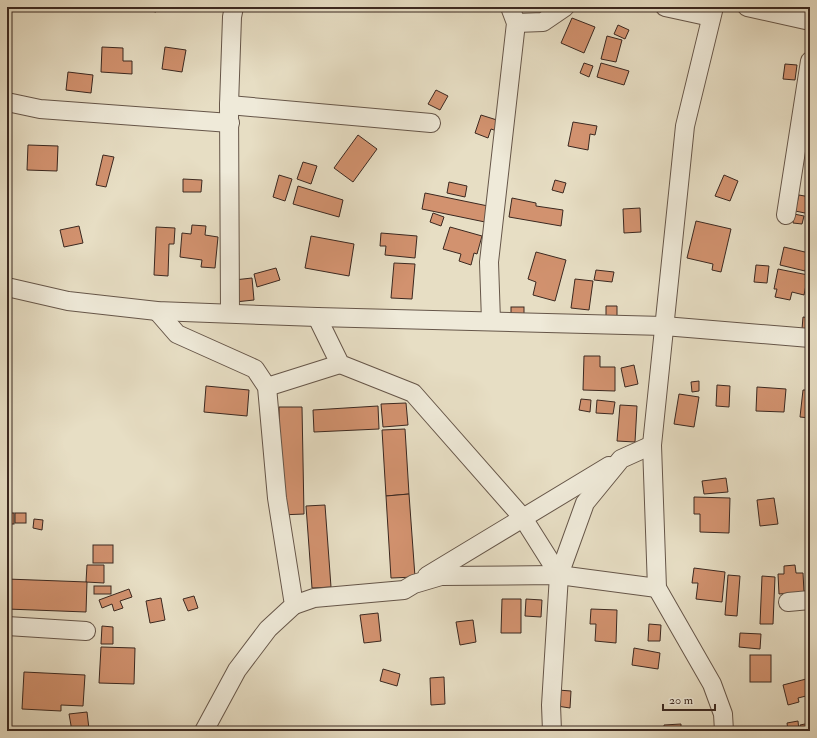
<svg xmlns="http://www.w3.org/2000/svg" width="817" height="738" font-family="'IM FELL Double Pica',serif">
	<rect width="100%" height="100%" fill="#e7dec4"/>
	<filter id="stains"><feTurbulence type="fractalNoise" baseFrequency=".005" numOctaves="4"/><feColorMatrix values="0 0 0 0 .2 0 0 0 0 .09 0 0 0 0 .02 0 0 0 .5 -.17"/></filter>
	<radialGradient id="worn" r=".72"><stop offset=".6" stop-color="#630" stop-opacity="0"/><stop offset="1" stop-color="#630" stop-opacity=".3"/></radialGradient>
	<!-- building -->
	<g fill="#d2926f" stroke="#3b2820">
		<polygon points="135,7 157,7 156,12 135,8"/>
		<polygon points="572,18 595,27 584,53 561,43"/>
		<polygon points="618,25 629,30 625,39 614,34"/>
		<polygon points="607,36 622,40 616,62 601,59"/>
		<polygon points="102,47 123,48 123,61 132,61 132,74 101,72"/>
		<polygon points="165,47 186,50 182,72 162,69"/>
		<polygon points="584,63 593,66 589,77 580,73"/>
		<polygon points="601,63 629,71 624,85 597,77"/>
		<polygon points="785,64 797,65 795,80 783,79"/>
		<polygon points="68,72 93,75 91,93 66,90"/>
		<polygon points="436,90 448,96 440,110 428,104"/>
		<polygon points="481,115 500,121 497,131 491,129 488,138 475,133"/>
		<polygon points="573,122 597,126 595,135 590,134 588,150 568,146"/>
		<polygon points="358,135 377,149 353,182 334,168"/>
		<polygon points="28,145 58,146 57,171 27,170"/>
		<polygon points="103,155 114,157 106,187 96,185"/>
		<polygon points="303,162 317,166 311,184 297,179"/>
		<polygon points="279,175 292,179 285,201 273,197"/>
		<polygon points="724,175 738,181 730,201 715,196"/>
		<polygon points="183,179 202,180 201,192 183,192"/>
		<polygon points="555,180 566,183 563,193 552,190"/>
		<polygon points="449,182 467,186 465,197 447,193"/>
		<polygon points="298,186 343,200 339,217 293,204"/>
		<polygon points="425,193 488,206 485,222 422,209"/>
		<polygon points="799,195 810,197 810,214 795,211"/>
		<polygon points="512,198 536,203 536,206 563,210 561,226 509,217"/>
		<polygon points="640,208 641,232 624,233 623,209"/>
		<polygon points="433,213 444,217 441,226 430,222"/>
		<polygon points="794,214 804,216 802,224 793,223"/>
		<polygon points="696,221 731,229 721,272 712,270 713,264 687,258"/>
		<polygon points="192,225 206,226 205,235 218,237 215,268 201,267 202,260 180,257 182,233 191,234"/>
		<polygon points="79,226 83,243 64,247 60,230"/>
		<polygon points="156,227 175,228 174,244 169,244 168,276 154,275"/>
		<polygon points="450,227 482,236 477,254 474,253 471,265 459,261 461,254 443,249"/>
		<polygon points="381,233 417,236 415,258 385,255 386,246 380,246"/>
		<polygon points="311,236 354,244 349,276 305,268"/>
		<polygon points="784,247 809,253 805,271 780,265"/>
		<polygon points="536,252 566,260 555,301 533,295 536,282 528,279"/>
		<polygon points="394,263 415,264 412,299 391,298"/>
		<polygon points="756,265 769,266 767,283 754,282"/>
		<polygon points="276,268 280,280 257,287 254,274"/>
		<polygon points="778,269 808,275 804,295 792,292 790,300 775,297 777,289 774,289"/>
		<polygon points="596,270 614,272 612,282 594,280"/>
		<polygon points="252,278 254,300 235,302 234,280"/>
		<polygon points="575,279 593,281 589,310 571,308"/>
		<polygon points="606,306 617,306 617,318 606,317"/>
		<rect x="511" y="307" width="13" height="12"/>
		<polygon points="803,317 810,318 810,330 802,329"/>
		<polygon points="584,356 600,356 600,367 615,367 615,391 583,390"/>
		<polygon points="634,365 638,384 625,387 621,368"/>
		<polygon points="699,381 699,391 692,392 691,382"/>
		<polygon points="717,385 730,386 729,407 716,406"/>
		<polygon points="206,386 249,390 247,416 204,412"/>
		<polygon points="757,387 786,389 784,412 756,411"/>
		<polygon points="803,390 810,390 810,418 800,417"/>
		<polygon points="679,394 699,397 694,427 674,424"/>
		<polygon points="581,399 591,400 590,412 579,410"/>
		<polygon points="597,400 615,402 613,414 596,413"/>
		<polygon points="406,403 408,425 383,427 381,404"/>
		<polygon points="620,405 637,406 635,442 617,441"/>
		<polygon points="378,406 379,429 314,432 313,410"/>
		<polygon points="279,407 302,407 304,514 280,515"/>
		<polygon points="405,429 409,494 386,496 382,430"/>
		<polygon points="726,478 728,492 704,494 702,481"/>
		<polygon points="409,494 415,577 391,578 386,496"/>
		<polygon points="694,497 730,498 729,533 700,532 700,514 694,514"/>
		<polygon points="774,498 778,524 760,526 757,500"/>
		<polygon points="325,505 331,587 312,588 306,506"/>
		<rect x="7" y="513" width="7" height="11"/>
		<rect x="15" y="513" width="11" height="10"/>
		<polygon points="34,519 43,520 42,530 33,528"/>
		<rect x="93" y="545" width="20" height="18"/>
		<polygon points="87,565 104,565 104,583 86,582"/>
		<polygon points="795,565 796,573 803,573 804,592 779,594 778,574 784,574 784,566"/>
		<polygon points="694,568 725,572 722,602 696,599 698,583 692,583"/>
		<polygon points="728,575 740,576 737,616 725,615"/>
		<polygon points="762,576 775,577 773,624 760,624"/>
		<polygon points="7,579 87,582 86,612 7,609"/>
		<rect x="94" y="586" width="17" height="8"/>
		<polygon points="129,589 132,597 120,601 123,608 114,611 112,604 102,608 99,600"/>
		<polygon points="194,596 198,608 188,611 183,599"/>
		<polygon points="161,598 165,620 150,623 146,601"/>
		<polygon points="502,599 521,599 521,633 501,633"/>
		<polygon points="526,599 542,600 541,617 525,616"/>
		<polygon points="591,609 617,610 616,643 595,641 596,624 590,624"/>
		<polygon points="378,613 381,641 364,643 360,615"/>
		<polygon points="473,620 476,642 460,645 456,622"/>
		<polygon points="649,624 661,625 660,641 648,641"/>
		<polygon points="102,626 113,627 113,644 101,644"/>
		<polygon points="740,633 761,634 760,649 739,647"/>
		<polygon points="101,647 135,648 134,684 99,683"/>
		<polygon points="634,648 660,653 658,669 632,665"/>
		<rect x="750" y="655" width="21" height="27"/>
		<polygon points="383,669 400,674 397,686 380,681"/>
		<polygon points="24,672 85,675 83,706 61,705 61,711 22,709"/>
		<polygon points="444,677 445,704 431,705 430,678"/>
		<polygon points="810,678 810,695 798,698 799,702 788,705 783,685"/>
		<polygon points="558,690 571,691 570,708 557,706"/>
		<polygon points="87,712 89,729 72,731 69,714"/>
		<polygon points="798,721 799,731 788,731 787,723"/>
		<polygon points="810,723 810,731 802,731 800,725"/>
		<polygon points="681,724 681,731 664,731 664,725"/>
	</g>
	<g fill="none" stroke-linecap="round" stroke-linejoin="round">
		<defs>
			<g id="minor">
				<polyline points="665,7 711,17"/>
				<polyline points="714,7 685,126 652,445 657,588 712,684 723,714 724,731"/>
				<polyline points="747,7 810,21"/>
				<polyline points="516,23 543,22 565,7"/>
				<polyline points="7,102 40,109 230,123"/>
				<polyline points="229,105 431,123"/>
				<polyline points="786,215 810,61"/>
				<polyline points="7,287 68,301 157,311 317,317 664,326 810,338"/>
				<polyline points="157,311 177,334 255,369 267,387 277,498 294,605 268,629 237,670 204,731"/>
				<polyline points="230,313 229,105 232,17 234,7"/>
				<polyline points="317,317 340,364 413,393 523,518 559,575"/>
				<polyline points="491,321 489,262 516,23 510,7"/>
				<polyline points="267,387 340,364"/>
				<polyline points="427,576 609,466"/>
				<polyline points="788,602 810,600"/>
				<polyline points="294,605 314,598 404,590 414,584 441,576 559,575 657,588"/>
				<polyline points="7,626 86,631"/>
				<polyline points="552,731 551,705 559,575 585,503 621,459 652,445"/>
			</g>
		</defs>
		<!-- minor casing -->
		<use href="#minor" stroke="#665649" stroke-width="20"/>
		<!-- minor -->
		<use href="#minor" stroke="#efead9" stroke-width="18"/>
	</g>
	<!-- margin -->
	<rect width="817" height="738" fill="none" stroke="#e7dec4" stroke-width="24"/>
	<rect x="8" y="8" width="801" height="722" fill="none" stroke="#3b2820" stroke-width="2"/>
	<rect x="12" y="12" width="793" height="714" fill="none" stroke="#3b2820"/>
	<!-- scale -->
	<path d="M663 704v6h52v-6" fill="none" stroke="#3b2820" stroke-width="2"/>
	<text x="669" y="704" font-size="12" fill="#3b2820" stroke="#efead9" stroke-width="3" paint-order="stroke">20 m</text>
	<rect width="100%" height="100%" filter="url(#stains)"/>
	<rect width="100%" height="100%" fill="url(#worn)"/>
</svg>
